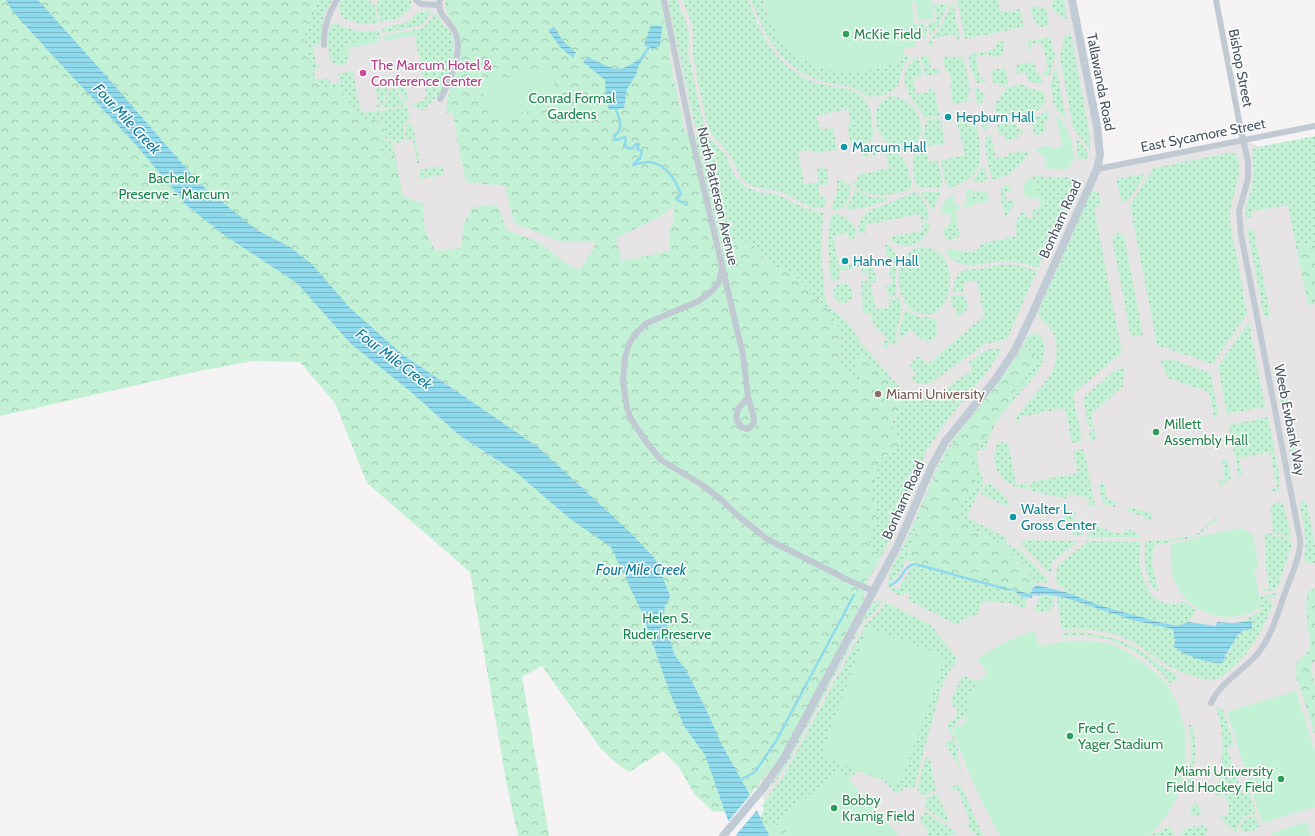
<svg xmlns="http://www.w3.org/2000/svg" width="1315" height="836" font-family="Cabin,sans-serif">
	<defs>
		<pattern id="grass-dots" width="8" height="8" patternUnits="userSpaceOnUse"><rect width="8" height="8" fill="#c3f1d5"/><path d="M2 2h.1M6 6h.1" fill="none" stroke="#a0c6b0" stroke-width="1.8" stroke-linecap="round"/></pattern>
		<pattern id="forest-crowns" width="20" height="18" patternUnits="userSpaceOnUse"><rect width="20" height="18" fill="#c3f1d5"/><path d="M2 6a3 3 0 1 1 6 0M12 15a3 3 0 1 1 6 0" fill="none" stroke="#a0c6b0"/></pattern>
		<pattern id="water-rules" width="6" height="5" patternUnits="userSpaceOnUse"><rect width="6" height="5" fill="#90daee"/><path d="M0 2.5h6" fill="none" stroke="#78b4c4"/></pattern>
	</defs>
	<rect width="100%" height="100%" fill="#f5f3f3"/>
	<!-- education -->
	<polygon fill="#e6e4e5" points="21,0 1072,0 1100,155 1105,169 1243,140 1280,155 1315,295 1315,836 785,836 760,793 683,697"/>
	<!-- grass -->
	<g fill="url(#grass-dots)">
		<polygon points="320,0 332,0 323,17 320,44 313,46 316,64 320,65 319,68 314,71 315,80 328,78 331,84 341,82 338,74 353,71 360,109 363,109 364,113 379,110 381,111 376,124 369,131 331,88 319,88 314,80 304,37 318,2"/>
		<path d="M 342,0 L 368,0 L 372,4 L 374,4 L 378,23 C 364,25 329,23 342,0 Z"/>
		<polygon points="380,0 410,0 412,4 410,9 398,18 380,22 376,4"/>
		<polygon points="670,0 677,0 688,28 689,36 688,53 705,130 696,131 668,3"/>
		<path d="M 683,0 L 748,0 C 760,35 778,70 817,83 C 830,87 843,87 856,92 C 868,99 871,109 872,123 C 873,130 875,134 871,142 L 869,141 L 864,144 L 851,145 L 847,124 L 851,123 L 848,109 L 817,116 L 820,130 L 833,128 L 837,149 L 813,154 L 812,149 L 798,152 L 804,184 L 819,182 L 817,169 L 826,167 L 829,182 L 827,184 L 818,186 L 820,197 L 825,197 L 826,199 L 825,206 L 823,208 C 805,209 794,195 778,191 C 768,188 757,190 748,184 C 737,177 737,164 729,154 C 722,143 711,138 707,125 L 693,56 C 692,45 695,35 692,24 C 690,16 685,8 683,0 Z"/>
		<path d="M 751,0 L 764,0 L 767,14 L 904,58 L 905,55 L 911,55 C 909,58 906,61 904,65 C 899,74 902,86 891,91 C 883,96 874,99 865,95 C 861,92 857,89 852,87 C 842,85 832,84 822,81 C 781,69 765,37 751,0 Z"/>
		<polygon points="957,0 998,0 1000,11 1014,11 1020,8 1024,27 965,39"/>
		<polygon points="1054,0 1064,0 1067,19 1061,16 1052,9 1051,5"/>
		<polygon points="953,2 960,40 958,41 956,34 932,39 933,45 927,46 931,39 940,28"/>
		<polygon points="947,3 948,4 938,27 930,35 928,23 936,22 934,4"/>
		<polygon points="1034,6 1046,8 1049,26 1041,27 1035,23 1030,7"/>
		<polygon points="432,10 425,22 421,25 382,33 382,29 407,22 419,12"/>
		<path d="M 436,13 L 442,23 L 452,34 C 456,53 452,76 441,92 C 436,98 429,104 423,110 L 409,104 L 425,101 L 424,98 L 427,97 L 415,37 L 418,36 L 417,31 L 401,35 L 398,34 L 392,35 L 383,36 L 422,28 L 425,26 Z"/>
		<path d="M 334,23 L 355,31 L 367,32 L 379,30 L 380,38 L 367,39 L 345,45 L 346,50 L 340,54 L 349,52 L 350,59 L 346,60 L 347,64 L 339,65 L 335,65 C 327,57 326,36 330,27 Z"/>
		<polygon points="926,23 927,34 926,37 924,38 923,30 914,31 913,24"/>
		<polygon points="1071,34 1090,137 1090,150 1077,133 1073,127 1060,57 1065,35"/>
		<polygon points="1051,37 1055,57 1050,75 1044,76 1043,72 1048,70 1042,43 1030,45 1031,50 1028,50 1028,41"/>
		<polygon points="1005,41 1003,48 1003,52 1002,53 1002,55 990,58 989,54 976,57 980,79 985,78 986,82 977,83 971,70 968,55 996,49 995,43"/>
		<polygon points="923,55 928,55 931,69 939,68 940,73 925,76 921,59"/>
		<polygon points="952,56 952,58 961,56 962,59 964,59 971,94 968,94 969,101 953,104 950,85 952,84 949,71 946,72 943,59 945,57"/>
		<path d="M 916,57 L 919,59 L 922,76 L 913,78 L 916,94 L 928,92 L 928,90 L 934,89 L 940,116 L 928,118 L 924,117 C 912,96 891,80 916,57 Z"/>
		<polygon points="1034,62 1036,73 1040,72 1042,84 1028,81 1027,75 1024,72 1016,74 1015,68 1017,67 1017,65"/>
		<polygon points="1005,68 1008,84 1000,87 1000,85 993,82 991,77 993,76 992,70"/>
		<polygon points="1056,68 1066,117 1065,119 1053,105 1053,97 1050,85 1055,69"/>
		<polygon points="404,79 408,101 406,101 395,87 398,80"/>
		<polygon points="383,83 385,87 388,88 382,106 374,108 374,106 379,105 375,84"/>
		<path d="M 1023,84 L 1030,89 L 1043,92 L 1046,100 L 1044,105 L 1043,104 C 1036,114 1029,118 1017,119 L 1013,115 L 997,113 C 989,101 1004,98 1006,88 Z"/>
		<polygon points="974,87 976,87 985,96 981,104 977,105"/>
		<polygon points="394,88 406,105 383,109 389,89"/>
		<path d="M 894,96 C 900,98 906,100 910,104 C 922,114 927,138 912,147 C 885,163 856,103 894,96 Z"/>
		<polygon points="407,106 410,119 404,124 404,141 396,143 377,134 377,124 382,111"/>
		<polygon points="1047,110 1050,119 1044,121 1047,132 1034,135 1031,120 1042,114"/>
		<polygon points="979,114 984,114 986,118 990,121 984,133"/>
		<polygon points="940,118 945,144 940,145 939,144 926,147 929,162 938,160 942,180 941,188 919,187 917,186 914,177 913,163 914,155 924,135 925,123 929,120"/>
		<path d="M 976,121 C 982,152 989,177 949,188 L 944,178 L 941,160 L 965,155 L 957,124 Z"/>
		<polygon points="999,121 1016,123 1017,129 1022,128 1023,133 1018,134 1018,138 1005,141 1004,134 999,135 997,122"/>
		<polygon points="408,123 412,123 420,163 417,163 413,139 405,141 406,126"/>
		<path d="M 706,133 L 711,140 L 726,155 L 734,175 L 745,187 L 761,193 L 776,194 L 804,208 L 823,213 L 821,254 L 825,297 L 830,307 L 848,323 L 862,344 L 902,390 L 909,395 L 917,398 L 932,397 L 939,394 L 972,370 L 968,363 C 976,358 992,342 1001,351 L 987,372 L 947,420 L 927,450 L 893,532 L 881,557 L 868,541 L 876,521 L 876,505 L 873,497 L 873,487 L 880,459 L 899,448 L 898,436 L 893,428 L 893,421 L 896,412 L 902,408 C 905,393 874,360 862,354 L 858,357 L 856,371 L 860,377 L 859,382 L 858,383 L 840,367 L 838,361 L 841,337 L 839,329 L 830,312 L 823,303 L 815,299 L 808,287 L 798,279 L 793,272 L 777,267 L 773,267 L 756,250 L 753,244 L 726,247 L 723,254 L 696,143 L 696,135 Z"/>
		<path d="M 996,134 L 996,135 L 991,136 L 996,158 L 1008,156 L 1008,154 L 1021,151 L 1021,153 L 1030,151 L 1031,153 L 1028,154 C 1022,166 1007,177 994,180 L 994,179 L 992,179 C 989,166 983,150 987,136 Z"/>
		<path d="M 1315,136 L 1315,242 L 1296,246 L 1288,205 L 1252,211 L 1251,218 L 1248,218 L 1246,217 C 1244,203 1253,190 1254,176 C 1254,169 1251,154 1253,148 Z"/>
		<polygon points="384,139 392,143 395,154 387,155 379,148"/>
		<polygon points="1078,140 1088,152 1088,158 1079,160 1076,142"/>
		<path d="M 875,148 C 888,147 901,152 907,165 C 909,172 910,178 912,184 L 910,189 C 896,196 861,200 853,182 L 858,181 L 857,175 L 889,168 L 886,153 L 863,157 L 862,151 Z"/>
		<path d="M 1233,152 C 1247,167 1232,193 1230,211 C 1229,225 1233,239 1236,253 C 1240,274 1243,294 1247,314 L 1212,364 L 1157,345 L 1130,205 L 1154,168 Z"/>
		<polygon points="443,166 444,175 420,179 419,170"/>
		<polygon points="983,166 985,167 987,180 985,180 985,182 974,182 974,179"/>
		<polygon points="1143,174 1144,176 1129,200 1122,202 1116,179"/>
		<path d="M 1037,176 L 1056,178 L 1071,177 L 1073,182 L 1076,184 L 1038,268 C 1026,264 1014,260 1001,261 C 981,263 973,270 953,260 L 962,253 L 980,249 L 980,244 L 1017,236 L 1015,224 L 1022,212 L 1025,212 L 1026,218 L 1033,217 L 1032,210 L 1040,208 L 1046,204 C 1042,197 1036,192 1035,184 L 1028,179 Z"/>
		<path d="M 843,179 L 844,184 L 849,183 C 852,195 848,210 833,210 L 832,207 L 837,191 L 837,181 Z"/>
		<polygon points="1008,185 1012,191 1005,193 1007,201 1013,200 1015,203 1005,218 1001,202 1002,202 1000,189"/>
		<polygon points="855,189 871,197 887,198 887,200 871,206 847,210 846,209 852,198"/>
		<polygon points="970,190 983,192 985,199 972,202"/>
		<path d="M 1092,190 L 1099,193 L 1101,205 L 1094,207 L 1122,352 L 1073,394 L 1082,441 L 1072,443 L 1065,408 L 1019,417 L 1020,422 L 1018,423 L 1016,422 L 1016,417 L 1051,375 C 1058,360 1060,341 1049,327 C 1045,322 1039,319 1038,312 Z"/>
		<polygon points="924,191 938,191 941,193 933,210 931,209 922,193"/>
		<path d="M 915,192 C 925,196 927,209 929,218 L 927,221 L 922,222 L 920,214 L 865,225 L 866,234 C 851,236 861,217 867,212 Z"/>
		<path d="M 833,214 C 844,213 861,227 854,238 L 849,240 L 848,233 L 833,236 L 839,267 L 853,264 L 852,259 L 865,256 L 865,260 L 861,267 L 839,271 L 840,278 L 831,282 L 828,243 L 831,216 Z"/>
		<path d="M 928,223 L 930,226 C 923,246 908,250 890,241 L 891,239 L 890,237 L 923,231 L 922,224 Z"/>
		<polygon points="957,225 960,237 947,240 942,228"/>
		<polygon points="1251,229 1254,231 1270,314 1268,318 1264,316 1248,234 1248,230"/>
		<polygon points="1117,231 1124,236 1143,335 1131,337 1112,239"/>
		<path d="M 887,244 C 901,254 896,265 895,279 C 895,284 896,289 897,294 L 888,297 L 886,286 L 892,284 L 885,246 Z"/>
		<path d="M 919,247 C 964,244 956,323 921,314 C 916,313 911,310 908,306 C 893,288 895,256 919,247 Z"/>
		<path d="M 872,259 L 877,282 L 870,283 L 876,309 L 890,307 L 889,299 L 899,298 C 901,303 902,308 901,314 C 900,324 892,332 898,342 L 896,344 L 888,343 L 887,350 L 882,344 L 887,339 L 874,325 L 869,313 L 863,314 L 861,282 L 869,280 L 867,273 L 862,274 L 861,271 L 869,260 Z"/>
		<path d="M 999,265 L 1015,265 L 1037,271 L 1007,339 L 985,344 L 932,382 C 925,385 916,385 911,378 L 916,373 L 909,365 L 919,356 L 927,365 L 984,316 L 977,280 L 963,283 L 964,292 L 953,292 L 955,278 L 961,272 L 967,269 L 979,269 Z"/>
		<circle cx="843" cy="293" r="10"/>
		<path d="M 952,295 L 965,295 L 968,309 L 958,317 L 955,314 L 956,308 L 953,308 C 951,303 949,300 952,295 Z"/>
		<path d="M 906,310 L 918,317 L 931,317 L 937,322 L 936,328 L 938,334 L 928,343 L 923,337 L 920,340 L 911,330 L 899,339 C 897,330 903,320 905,311 Z"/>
		<polygon points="1249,322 1265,407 1227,414 1218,366"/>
		<path d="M 1033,333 C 1040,334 1042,337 1044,343 C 1050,366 1025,386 1012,402 L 1012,395 L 1033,367 L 1035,362 L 1028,348 L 1022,347 L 1027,337 Z"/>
		<polygon points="1171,359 1210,373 1219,416 1214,417 1209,392 1168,378 1160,361"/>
		<polygon points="1277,367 1281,370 1288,403 1281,404 1274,371"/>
		<polygon points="1125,368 1123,386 1091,414 1096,440 1091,441 1089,431 1092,431 1091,426 1088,426 1083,398 1114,371"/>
		<path d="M 1001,379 C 978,410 953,440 936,475 C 922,505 915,537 903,567 C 901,570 893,582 890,583 L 892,588 L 897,589 L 900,587 L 912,566 L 918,565 L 1001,589 L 1015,591 L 1020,596 L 1027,597 L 1025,603 L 1027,604 L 1025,608 L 1020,607 L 1019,605 L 1017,606 L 1010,604 L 1009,602 C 996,606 980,592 978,614 L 970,617 L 968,616 L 968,618 L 962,621 L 960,620 L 959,623 L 955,624 L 908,600 L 911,595 L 905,592 L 902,597 L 891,591 L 887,585 L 890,577 L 888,576 L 907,539 L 936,470 L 945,452 L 962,428 Z"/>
		<polygon points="1289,413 1299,464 1297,468 1294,467 1292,465 1283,414"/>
		<polygon points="1268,417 1280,482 1278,488 1280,490 1273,492 1271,489 1277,487 1270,452 1239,458 1242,473 1239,478 1229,425"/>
		<path d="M 991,433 L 985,450 L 978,450 C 976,462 979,471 984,482 L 966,517 L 1007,538 L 1005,543 L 1013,548 L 1018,548 L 1047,578 L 1046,584 L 1039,582 L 1032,586 L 1028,567 L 1003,545 L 968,526 L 961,517 L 959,510 L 961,500 L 975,488 L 976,483 L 974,467 L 974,456 L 982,438 Z"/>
		<path d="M 1001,442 L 1005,442 L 1009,446 L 1016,484 L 1028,482 L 1027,489 C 1021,488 1014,487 1009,483 C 995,475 991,458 997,444 Z"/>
		<polygon points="1084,449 1095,507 1088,505 1089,498 1069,493 1066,499 1029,490 1031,482 1078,473 1073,451"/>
		<polygon points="1227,459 1231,478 1221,486 1218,483 1225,476 1222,460"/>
		<polygon points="990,482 995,488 1004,495 1009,504 1008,507 981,494 986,484"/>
		<polygon points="1104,483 1107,499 1117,502 1115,507 1103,503 1099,484"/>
		<polygon points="1303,501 1307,503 1315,546 1315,563 1307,563 1304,557 1306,540 1300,503"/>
		<polygon points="1280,502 1284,505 1291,538 1286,536 1274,533 1270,509 1274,503"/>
		<polygon points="1046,505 1057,507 1057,515 1037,514 1037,511 1043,508"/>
		<polygon points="1129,507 1151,513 1152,520 1128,511"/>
		<polygon points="1064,509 1075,512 1074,519 1090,525 1081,536 1074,535 1071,532 1071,526 1080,527 1080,524 1064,523"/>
		<path d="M 1216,517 L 1218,522 L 1213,522 L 1196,537 L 1154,545 L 1152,562 L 1158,591 C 1145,587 1143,553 1146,541 L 1170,540 L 1196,535 Z"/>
		<polygon points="1095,526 1123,535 1125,530 1127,529 1138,533 1138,535 1141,536 1140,537 1086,537"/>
		<polygon points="1272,533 1272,536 1284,537 1292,541 1291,547 1277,589 1263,592 1263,589 1269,588 1266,567 1266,546 1264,535"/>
		<polygon points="1023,540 1079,541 1051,562 1052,571 1048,572 1022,545"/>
		<path d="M 1086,541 L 1141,542 C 1140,549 1139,557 1140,564 C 1142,581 1151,604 1172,604 C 1176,604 1180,602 1184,601 L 1196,611 L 1188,622 L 1178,626 L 1133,615 L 1102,606 L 1065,592 L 1061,585 L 1057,585 L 1058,582 L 1056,578 L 1057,566 L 1086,543 Z"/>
		<path d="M 1276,593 L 1274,598 L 1269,597 L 1268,601 L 1273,603 C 1263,629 1252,652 1230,669 C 1227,672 1223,677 1218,678 C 1205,682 1188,675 1177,670 C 1158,662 1144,646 1124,638 C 1104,629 1083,628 1061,629 L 1057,596 L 1063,597 L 1132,620 L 1173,629 L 1175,640 L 1174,644 L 1176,648 L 1180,649 L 1186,654 L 1217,663 L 1222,663 L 1237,636 L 1239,636 L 1252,621 L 1243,621 L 1262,610 L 1259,597 Z"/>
		<polygon points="1041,594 1053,596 1054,606 1052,606 1051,609 1048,611 1046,610 1044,613 1042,613 1039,611 1035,611 1036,606"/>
		<polygon points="880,600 882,601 875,612 865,619 788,763 772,786 771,785 786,762 870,607 875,601"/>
		<polygon points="885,602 931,625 958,660 948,673 941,688 914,788 906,788 896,794 884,781 858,771 848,779 839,769 778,823 765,828 760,818 764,809 761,806 783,777 866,624 880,611"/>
		<path d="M 1074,632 C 1097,633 1119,638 1139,650 C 1147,654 1153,660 1160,665 C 1166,669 1176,672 1179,679 L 1170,683 C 1142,649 1107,631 1062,637 L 1062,633 Z"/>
		<path d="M 963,676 L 978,681 L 973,689 L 966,714 L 951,728 L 958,750 L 957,757 L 963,774 L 945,743 L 945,742 L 951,742 L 951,733 L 947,731 L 949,720 L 955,721 L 958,708 L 952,706 C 951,696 958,685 963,676 Z"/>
		<path d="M 1216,707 L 1223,710 L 1234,745 L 1227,748 L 1242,794 L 1249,792 L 1256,813 L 1242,817 L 1237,830 L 1235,832 L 1219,817 L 1229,814 L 1228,802 L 1225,796 L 1223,795 L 1216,797 C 1222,762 1227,742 1216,707 Z"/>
		<path d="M 1189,725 L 1193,725 L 1196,751 L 1191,783 L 1187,782 C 1192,762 1192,745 1189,725 Z"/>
		<polygon points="928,757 930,759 936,790 924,796 917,789 925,759"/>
		<polygon points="957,785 959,785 963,790 983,836 976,836 968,826 968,823 970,821 957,789 951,790 950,788"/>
		<polygon points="937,794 949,821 948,823 926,809 926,798"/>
		<polygon points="1196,803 1202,812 1197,816 1193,815 1190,811 1191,806"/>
		<polygon points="925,812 956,832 951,836 928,836 927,829 919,820"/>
		<polygon points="1256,816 1259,828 1243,833 1240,828 1244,819"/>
		<polygon points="1204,825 1208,830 1205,836 1187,836 1181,834 1180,832 1191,826 1197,827"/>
		<polygon points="1170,826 1175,836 1148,836"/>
	</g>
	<!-- forest -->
	<g fill="url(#forest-crowns)" fill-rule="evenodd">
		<path d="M 0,0 L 320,0 L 318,2 L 304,37 L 314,80 L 319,88 L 336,87 L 342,91 L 363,122 L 371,118 L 384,124 L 387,133 L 379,148 L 387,155 L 395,154 L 403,197 L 423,203 C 423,223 424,233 436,251 L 461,248 L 464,223 L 473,207 L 494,205 L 497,206 L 499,208 L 506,230 C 516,234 528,237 538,242 C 553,250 564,266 580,270 L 593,249 L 595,242 L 559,241 L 514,223 L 505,186 L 466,182 L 452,112 L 447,113 C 444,96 454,83 458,68 C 460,58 460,49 460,40 C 460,24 443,16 445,0 L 661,0 L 669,43 L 669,56 L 685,131 L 688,133 L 717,255 L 723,254 C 729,238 739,239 753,244 L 756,250 L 773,267 L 784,268 L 793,272 L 798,280 L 808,287 L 815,299 L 823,303 L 830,312 L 841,333 L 838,361 L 840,367 L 858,383 L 859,382 L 860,377 L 855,367 L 858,356 L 861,354 C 874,360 905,393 902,408 C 879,424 905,434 899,448 L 880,459 L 873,487 L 873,497 L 876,505 L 876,522 L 868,541 L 881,557 L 867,581 L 863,601 L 784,752 L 750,795 L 730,811 L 714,812 L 694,794 L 679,767 L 663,751 L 629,772 L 615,762 L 601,749 L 542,666 L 522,677 L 549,836 L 518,836 L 507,786 L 470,572 L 367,483 L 335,403 L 300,362 L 253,361 L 199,371 L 0,416 ZM 674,206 L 674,222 L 669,229 L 669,251 L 622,261 L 616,238 L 661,216 ZM 365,321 L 402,354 L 538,447 L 581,487 L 557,507 L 517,473 L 459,435 L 411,392 L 351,344 L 337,328 Z"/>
		<polygon points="1315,242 1315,304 1308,305 1296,246"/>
		<path d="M 1022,347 C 1033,349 1037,356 1033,367 L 1012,395 L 1012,402 L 996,422 L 991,433 L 982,438 L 974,456 L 974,467 L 976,483 L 975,488 L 961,500 L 959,510 L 961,517 L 968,526 L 1003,545 L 1028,567 L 1033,588 L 1030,594 L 964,577 L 906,560 C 918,525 928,487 947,455 C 969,417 1000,385 1022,347 Z"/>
		<path d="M 1315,588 L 1315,662 L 1312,663 L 1311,668 L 1315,686 L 1315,735 L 1295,673 C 1294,657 1307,658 1310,647 C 1311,642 1307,628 1307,622 C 1306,613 1306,603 1307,594 L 1309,591 Z"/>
		<polygon points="778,823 790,836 769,836 765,828"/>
	</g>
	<!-- garden -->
	<g fill="#c3f1d5">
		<path d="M 764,0 L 932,0 L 933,19 L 917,20 L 916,2 L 912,2 L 915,47 L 904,48 L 904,58 C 844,88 780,70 764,0 Z"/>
		<path d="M 417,30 L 418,36 L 415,37 L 415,35 L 386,41 L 383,36 C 389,37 395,32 401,34 L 403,33 L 408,33 Z"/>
		<polygon points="374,38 380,38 379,42 348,48 349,52 338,56 337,52 345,50 345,45 367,39 372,40"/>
		<polygon points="550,68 559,104 489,120 481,84"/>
		<polygon points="975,115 976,121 957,124 956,119"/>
		<path d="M 1056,118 L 1060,118 C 1072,133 1071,142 1075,160 L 1070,163 L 1069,169 L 1060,170 L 1045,168 L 1046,164 L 1044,160 L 1046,158 L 1037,152 L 1036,148 L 1050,145 L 1051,149 L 1062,147 Z"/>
		<path d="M 1028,179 L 1035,184 C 1037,193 1044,196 1046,204 L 1040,208 L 1038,197 L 1029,199 L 1023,193 L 1023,185 Z"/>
		<polygon points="965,189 969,189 972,202 985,199 983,192 987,191 989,201 968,206 968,207 964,208 962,204 967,203"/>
		<polygon points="953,194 955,205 959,205 959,209 956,209 957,225 948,227 948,225 951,222 950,213 940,214 944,202"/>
		<polygon points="957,249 958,251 964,250 965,252 952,260 944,251"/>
		<path d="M 1242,528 L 1253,535 L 1259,568 L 1254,570 L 1261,607 C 1229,628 1185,614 1173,577 C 1169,566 1172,555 1171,544 L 1200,538 L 1200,536 Z"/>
		<polygon points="867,628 946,656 900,785 821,757"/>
		<path d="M 1035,631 L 1039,646 C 1063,641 1085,638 1109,644 C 1120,646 1131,655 1140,661 C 1149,668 1159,675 1166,684 C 1176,696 1181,713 1184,728 C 1191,770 1180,807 1148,836 L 1000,836 C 980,801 965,765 952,727 L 965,724 C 966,710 968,693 978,681 C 981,678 985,676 988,673 L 977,659 C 996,646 1013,637 1035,631 Z"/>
		<polygon points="1296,691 1315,752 1315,807 1262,823 1227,712"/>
		<polygon points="839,769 899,836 790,836 778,823"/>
		<polygon points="1304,822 1308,824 1311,836 1272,836 1274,832"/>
	</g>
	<!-- water -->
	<g fill="url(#water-rules)">
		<polygon points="6,0 38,0 108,78 199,183 257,230 290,247 312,264 350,308 402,354 538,447 633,535 656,560 670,596 667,605 665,604 664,614 674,654 686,670 704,705 722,745 750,795 769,836 737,836 729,823 705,755 684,726 670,693 642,613 611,547 569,518 517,473 459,435 411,392 351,344 297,283 224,235 186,205 137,146 54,57 13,12"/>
		<polygon points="651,25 662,26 660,46 653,49 644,45"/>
		<polygon points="554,27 563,41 576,53 573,58 560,47 548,30"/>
		<path d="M 588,57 C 609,66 618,77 638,59 L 642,61 L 637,68 L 637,73 L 627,89 L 624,108 L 609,110 L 606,99 L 605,80 L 583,62 Z"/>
		<path d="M 1037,585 L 1065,592 L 1102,606 L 1159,622 L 1178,626 L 1188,622 L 1216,626 L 1217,622 L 1233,623 L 1252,621 L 1252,629 L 1244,630 L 1237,636 L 1225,656 L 1224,661 L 1222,663 C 1211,664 1195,658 1185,654 C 1181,652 1179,649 1174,647 L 1175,640 L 1173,629 L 1132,620 L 1063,597 L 1041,594 L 1039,596 L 1033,594 L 1032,598 L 1020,596 L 1015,591 C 1010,590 1003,592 1000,586 L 1030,594 L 1033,588 Z"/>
	</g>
	<!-- pier -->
	<polygon fill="#f5f3f3" points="751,794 758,809 735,836 727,823"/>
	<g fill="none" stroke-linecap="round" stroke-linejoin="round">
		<!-- stream -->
		<g stroke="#90daee" stroke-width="2.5">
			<polyline points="640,60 649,47"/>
			<path d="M 616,109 C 619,120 625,128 614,136 L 615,140 L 625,137 L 626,141 L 624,146 L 632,149 L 636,144 L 639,144 L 637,149 L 642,151 L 640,158 L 633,165 C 638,164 644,162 649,162 C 667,164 675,180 681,194 L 676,199 L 687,205"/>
			<path d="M 891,585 C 904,580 902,566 915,564 L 1002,588"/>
			<polyline points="739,781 755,772 776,741 854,595"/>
		</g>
		<!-- street -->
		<g stroke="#c1cad2" stroke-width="6">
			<polyline points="416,0 421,4 438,5"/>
			<path d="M 440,0 C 436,14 450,21 455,32 C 464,50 450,83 440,99"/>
			<polyline points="664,0 691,134 743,355 748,397 738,409 736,418 741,427 748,429 754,423 753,414 748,397"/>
			<path d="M 324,45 C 323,29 328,14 337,0"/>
			<polyline points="1097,169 1315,126"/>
			<polyline points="722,268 719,282 712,291 699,301 647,323 635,334 629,344 625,358 623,381 627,408 631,419 647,443 661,460 701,484 722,500 737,515 767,539 850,581 873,591"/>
			<path d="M 1211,703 C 1221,681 1245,670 1259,652 C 1273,633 1279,609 1287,587 C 1292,574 1299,560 1300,546 C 1301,542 1300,538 1299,534 L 1241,234 L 1239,211 L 1248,179 L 1248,161 L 1241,131 L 1216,0"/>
		</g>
		<!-- secondary -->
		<polyline stroke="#c1cbd6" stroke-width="8" points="723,836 764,787 784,758 897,547 932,466 945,442 995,380 1015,350 1033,312 1097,169 1100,155 1097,126 1072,0"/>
	</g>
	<!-- markers -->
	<g fill="#2e9e5b" stroke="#fff" stroke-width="1.5">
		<circle cx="846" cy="34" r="4"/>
		<circle cx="1156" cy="432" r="4"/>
		<circle cx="1070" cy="736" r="4"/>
		<circle cx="1281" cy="779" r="4"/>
		<circle cx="834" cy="808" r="4"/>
	</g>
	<circle fill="#d1479c" stroke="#fff" stroke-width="1.5" cx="363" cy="73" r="4"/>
	<g fill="#0f9aa8" stroke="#fff" stroke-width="1.5">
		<circle cx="948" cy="117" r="4"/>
		<circle cx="844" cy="147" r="4"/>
		<circle cx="845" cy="261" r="4"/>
		<circle cx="1013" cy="517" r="4"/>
	</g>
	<circle fill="#8d6e63" stroke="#fff" stroke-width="1.5" cx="878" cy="394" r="4"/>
	<g text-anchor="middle" stroke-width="3" stroke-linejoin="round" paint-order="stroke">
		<!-- leisure labels -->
		<g font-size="14" fill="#27864d" stroke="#fff" text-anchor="start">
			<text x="854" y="39">McKie Field</text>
			<text x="1164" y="429">Millett<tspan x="1164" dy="16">Assembly Hall</tspan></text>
			<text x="1078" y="733">Fred C.<tspan x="1078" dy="16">Yager Stadium</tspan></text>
			<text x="1273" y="776" text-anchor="end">Miami University<tspan x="1273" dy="16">Field Hockey Field</tspan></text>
			<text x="842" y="805">Bobby<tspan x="842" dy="16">Kramig Field</tspan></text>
		</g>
		<!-- hotel labels -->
		<g font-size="14" fill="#b23c85" stroke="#fff" text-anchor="start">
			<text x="371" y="70">The Marcum Hotel &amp;<tspan x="371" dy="16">Conference Center</tspan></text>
		</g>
		<!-- street labels -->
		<g font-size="14" fill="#4a5661" stroke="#fff">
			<text transform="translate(1241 68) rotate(79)" y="5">Bishop Street</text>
			<text transform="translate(1101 82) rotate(79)" y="5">Tallawanda Road</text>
			<text transform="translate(1203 135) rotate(-11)" y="5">East Sycamore Street</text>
			<text transform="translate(718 196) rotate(77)" y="5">North Patterson Avenue</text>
			<text transform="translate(1060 219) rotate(-66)" y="5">Bonham Road</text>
			<text transform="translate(1290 420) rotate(79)" y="5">Weeb Ewbank Way</text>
			<text transform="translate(903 500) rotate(-66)" y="5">Bonham Road</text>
		</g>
		<!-- park labels -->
		<g font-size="14" fill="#17864f" stroke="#fff">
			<text x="572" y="103">Conrad Formal<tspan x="572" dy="16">Gardens</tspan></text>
			<text x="174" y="183">Bachelor<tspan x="174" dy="16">Preserve - Marcum</tspan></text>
			<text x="667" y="623">Helen S.<tspan x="667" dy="16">Ruder Preserve</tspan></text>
		</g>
		<!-- culture labels -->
		<g font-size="14" fill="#0d838f" stroke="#fff" text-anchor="start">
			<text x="956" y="122">Hepburn Hall</text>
			<text x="852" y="152">Marcum Hall</text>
			<text x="853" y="266">Hahne Hall</text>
			<text x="1021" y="514">Walter L.<tspan x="1021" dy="16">Gross Center</tspan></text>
		</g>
		<!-- education labels -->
		<g font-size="14" fill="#785e54" stroke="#fff" text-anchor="start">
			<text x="886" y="399">Miami University</text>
		</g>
		<!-- water labels -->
		<g font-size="15" font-style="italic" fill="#0c7c9b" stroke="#fff">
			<text transform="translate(127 119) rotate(47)" y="5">Four Mile Creek</text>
			<text transform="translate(394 359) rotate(37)" y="5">Four Mile Creek</text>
			<text x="641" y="575">Four Mile Creek</text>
		</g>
	</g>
</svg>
